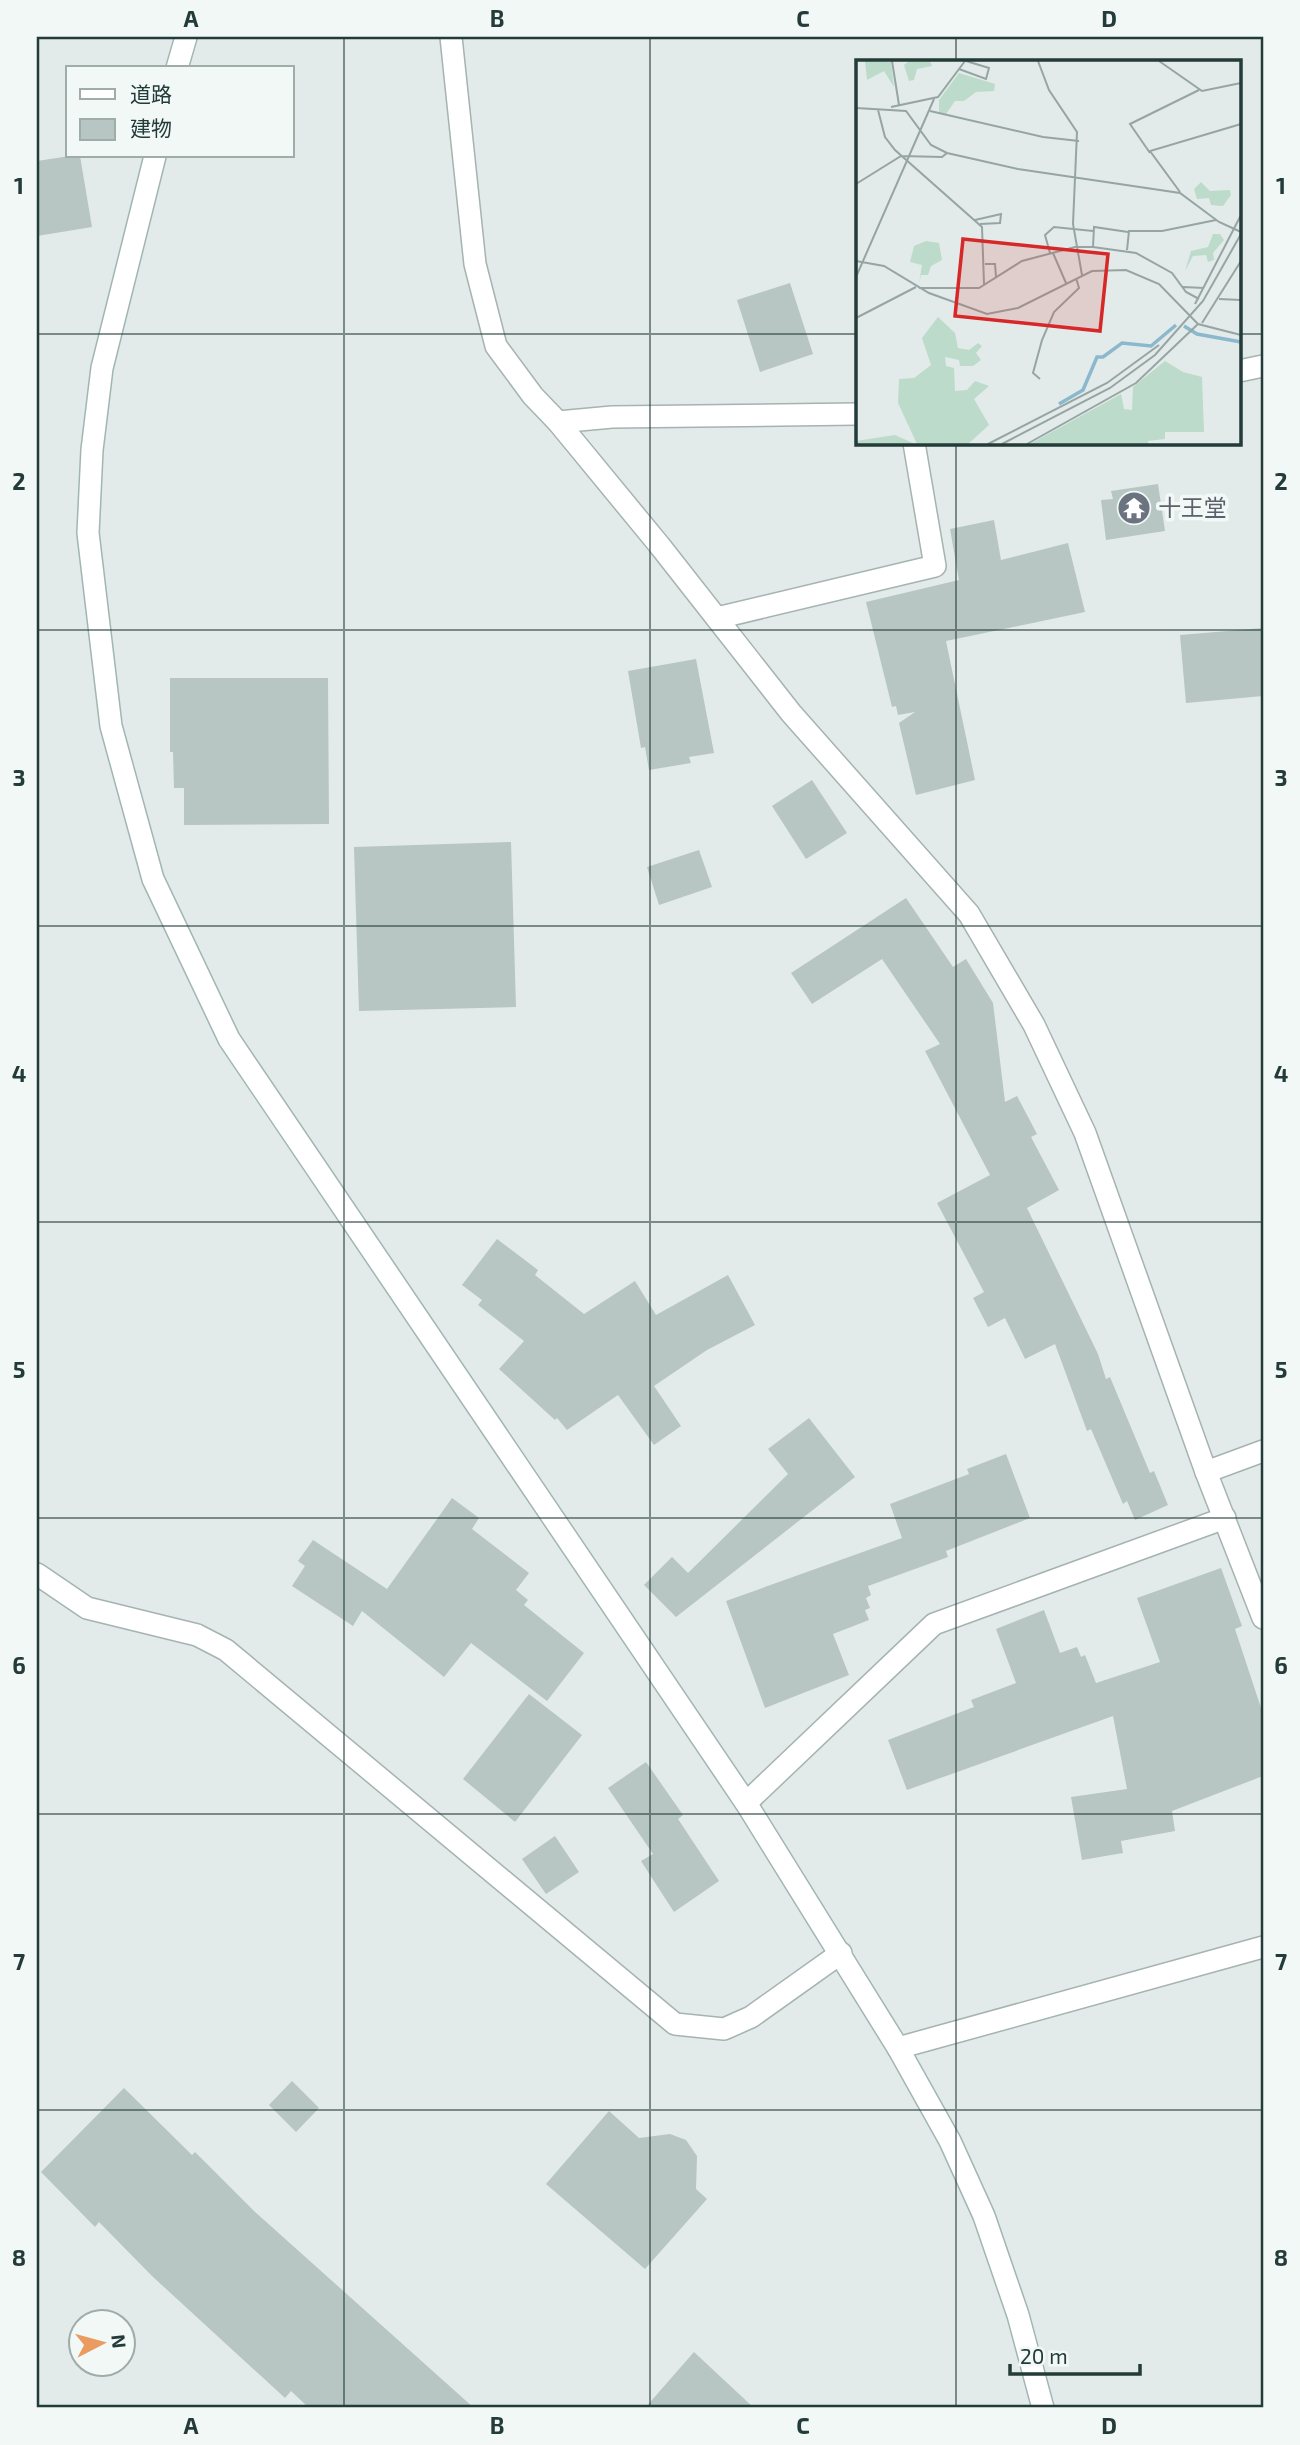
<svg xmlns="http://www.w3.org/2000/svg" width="1300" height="2445" font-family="'Exo 2','Noto Sans JP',sans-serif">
	<rect width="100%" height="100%" fill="#e2ebe9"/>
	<!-- building -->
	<g fill="#b7c6c2">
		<polygon points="70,156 80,156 92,227 37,236 37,161"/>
		<polygon points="790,283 813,354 760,372 737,300"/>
		<polygon points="1158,484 1165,531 1106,540 1101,500 1113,499 1111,491"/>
		<polygon points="994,520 1001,560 1068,543 1085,612 946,641 975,780 916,795 899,723 915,712 898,715 896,706 892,707 866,602 959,580 950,529"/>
		<polygon points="1263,628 1263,696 1186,703 1180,635"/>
		<polygon points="696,659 714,753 689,757 691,763 649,770 645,747 641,748 628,671"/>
		<polygon points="170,678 328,678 329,824 184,825 184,788 174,788 173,752 170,752"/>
		<polygon points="812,780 847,833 806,859 772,806"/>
		<polygon points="511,842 516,1007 359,1011 354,847"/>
		<polygon points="699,850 712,887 659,905 647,867"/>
		<polygon points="906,898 953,967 966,959 993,1003 1005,1102 1017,1096 1037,1134 1031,1137 1059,1190 1027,1208 1098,1354 1106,1379 1110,1377 1150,1473 1154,1471 1168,1505 1135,1520 1127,1501 1123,1504 1091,1429 1087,1431 1055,1344 1025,1359 1005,1318 988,1327 973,1298 984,1292 937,1203 990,1175 925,1051 940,1044 882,959 812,1004 791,973"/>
		<polygon points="497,1239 538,1270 535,1275 584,1314 635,1281 656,1315 728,1275 755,1325 707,1350 654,1386 681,1426 654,1445 618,1395 567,1430 557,1418 555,1420 499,1369 524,1341 478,1305 482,1300 462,1285"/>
		<polygon points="809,1418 855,1477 676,1617 644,1585 672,1557 688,1573 788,1474 768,1449"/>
		<polygon points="1006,1454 1030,1518 946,1551 948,1557 868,1586 871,1595 866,1598 870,1608 865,1610 869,1620 833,1634 849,1675 765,1708 726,1601 902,1538 890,1504 969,1474 967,1469"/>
		<polygon points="452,1498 479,1518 472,1529 529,1573 516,1590 528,1600 524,1605 584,1653 547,1701 471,1643 444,1677 362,1611 353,1626 292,1586 305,1566 298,1561 313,1540 387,1589"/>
		<polygon points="1221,1568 1242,1626 1235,1629 1263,1714 1263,1776 1172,1811 1175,1831 1121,1841 1123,1853 1082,1860 1071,1797 1127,1789 1113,1716 907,1790 888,1740 974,1707 971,1700 1016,1683 996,1629 1044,1610 1060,1653 1077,1647 1081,1657 1085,1655 1096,1683 1160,1662 1137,1598"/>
		<polygon points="529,1694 582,1735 515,1822 463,1779"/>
		<polygon points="646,1762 683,1815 678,1819 719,1881 674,1912 641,1861 653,1854 608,1788"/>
		<polygon points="555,1836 579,1872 546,1894 522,1859"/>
		<polygon points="292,2081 319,2108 296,2132 269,2105"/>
		<polygon points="124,2088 192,2155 195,2152 254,2211 474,2408 309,2408 291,2391 285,2398 152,2276 99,2222 95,2227 41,2172"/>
		<polygon points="609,2111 639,2138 670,2134 686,2140 697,2156 696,2189 707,2199 645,2269 546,2184"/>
		<polygon points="694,2352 754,2408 645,2408"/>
	</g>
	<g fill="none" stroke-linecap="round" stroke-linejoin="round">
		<defs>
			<g id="street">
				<polyline points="451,37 475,264 496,346 533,396 558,422 660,546 791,713 969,914 1034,1025 1085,1133 1206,1472 1263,1618"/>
				<polyline points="1239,371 1263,366"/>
				<polyline points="558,422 612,417 857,414"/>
				<polyline points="717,618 935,566 914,443"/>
				<polyline points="1206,1472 1263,1451"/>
				<polyline points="37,1574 87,1608 197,1635 226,1650 675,2024 724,2029 751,2017 841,1953"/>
				<polyline points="746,1803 934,1624 1225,1518"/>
				<polyline points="898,2048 1263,1947"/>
			</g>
			<g id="secondary">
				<polyline points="177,68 186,37"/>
				<polyline points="155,156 102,368 92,450 88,533 111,726 153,879 229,1039 746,1803 898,2048 950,2141 984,2216 1018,2315 1043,2408"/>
			</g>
		</defs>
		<!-- street casing -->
		<use href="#street" stroke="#a5b3b1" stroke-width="24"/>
		<!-- secondary casing -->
		<use href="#secondary" stroke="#a1b6b3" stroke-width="24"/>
		<!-- street -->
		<use href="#street" stroke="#fff" stroke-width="21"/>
		<!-- secondary -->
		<use href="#secondary" stroke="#fff" stroke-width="21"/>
	</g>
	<!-- grid -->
	<path fill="none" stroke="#233b39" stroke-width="2" stroke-opacity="0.55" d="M 344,37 L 344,2408M 650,37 L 650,2408M 956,37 L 956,61M 37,334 L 857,334M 1239,334 L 1263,334M 956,443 L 956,2408M 37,630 L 1263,630M 37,926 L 1263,926M 37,1222 L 1263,1222M 37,1518 L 1263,1518M 37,1814 L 1263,1814M 37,2110 L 1263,2110"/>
	<!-- icons -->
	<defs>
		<symbol id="temple-disc" viewBox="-11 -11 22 22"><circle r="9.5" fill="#6b7280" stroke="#f2f8f6"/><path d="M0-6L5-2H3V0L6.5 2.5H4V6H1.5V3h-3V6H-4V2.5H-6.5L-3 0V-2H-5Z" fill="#fff"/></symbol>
	</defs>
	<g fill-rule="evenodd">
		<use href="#temple-disc" x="1115" y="489" width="38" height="38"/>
	</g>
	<g text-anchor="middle" stroke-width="7" stroke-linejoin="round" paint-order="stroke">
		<!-- worship labels -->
		<g font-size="23" fill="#5b616d" stroke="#f2f8f6" text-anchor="start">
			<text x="1158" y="516">十王堂</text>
		</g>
	</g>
	<!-- overview -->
	<g transform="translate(856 60)">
		<rect width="385" height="385" fill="#e2ebe9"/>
		<path d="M 9,1 L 35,2 L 38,27 L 28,11 L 11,20 ZM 53,1 L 74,1 L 76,6 L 61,9 L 58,20 L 53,21 L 48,5 ZM 103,13 L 139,24 L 138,31 L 120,32 L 108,41 L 99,41 L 90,54 L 83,53 L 83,40 ZM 345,122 L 354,131 L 374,130 L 375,135 L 367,146 L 355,145 L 353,138 L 341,139 L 338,129 ZM 357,174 L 364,174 L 368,180 L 357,193 L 358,200 L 352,202 L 350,195 L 337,196 L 329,211 L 335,191 L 352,187 ZM 70,181 L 83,183 L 86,200 L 75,206 L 72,215 L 65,215 L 63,224 L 66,205 L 54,202 L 58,186 ZM 82,257 L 99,273 L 102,288 L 113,290 L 122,283 L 126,286 L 120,293 L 125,300 L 117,306 L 104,306 L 103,300 L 89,297 L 90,306 L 98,308 L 99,331 L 111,330 L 119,321 L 133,326 L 118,339 L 133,365 L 112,384 L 61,384 L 42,343 L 43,319 L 58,318 L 75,305 L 66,278 ZM 309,301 L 327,312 L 346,317 L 348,372 L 309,372 L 309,379 L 292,381 L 292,384 L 174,384 L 265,334 L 268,349 L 276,350 L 277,327 ZM 39,375 L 59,384 L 0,384 L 0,381 Z" fill="#bcdbca"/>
		<path fill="none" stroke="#8cb8ce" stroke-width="3.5" d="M 328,266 L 341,274 L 385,282M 203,344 L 227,330 L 241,297 L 247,297 L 266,283 L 295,286 L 320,265"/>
		<path fill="none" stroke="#96a5a3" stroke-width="2" d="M 36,1 L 43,45M 182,1 L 193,30 L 221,72 L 217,164 L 226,215M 303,1 L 346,31 L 385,23M 103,9 L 130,19 L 133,8 L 110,1M 35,47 L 82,37 L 109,1M 0,48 L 50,51 L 75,85 L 91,93 L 162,109 L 324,133 L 363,162 L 385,172M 22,50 L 29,77 L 39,90 L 126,167 L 128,224M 74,51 L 187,77 L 223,81M 294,93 L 274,64 L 343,30M 0,124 L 45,96 L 86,97 L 91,93M 324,132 L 294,91 L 385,64M 119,160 L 145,154 L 144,163 L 124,164M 237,187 L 238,167 L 272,172M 271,190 L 273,171 L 306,171 L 360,160M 194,193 L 189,175 L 198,167 L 237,171M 197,193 L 210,223M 0,201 L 28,206 L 73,233 L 131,254 L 162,248 L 236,211 L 270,210 L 303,224 L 342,264 L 385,275M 129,204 L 139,204 L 140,217M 0,217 L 78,39M 327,227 L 348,228M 63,228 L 123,228 L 166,201 L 219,187 L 237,187 L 280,193 L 316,213 L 330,232 L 343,239M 363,239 L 385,240M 339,244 L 385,155M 0,258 L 60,227M 346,263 L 385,201M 184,319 L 177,313 L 186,280 L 198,252 L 223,228 L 220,218M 132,384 L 251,323 L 303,285M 146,384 L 254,328 L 299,295 L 347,241 L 385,174M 171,384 L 280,323 L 342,264"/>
		<path fill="#d62828" fill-opacity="0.15" stroke="#d62828" stroke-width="3.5" d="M 107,179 L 252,194 L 244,271 L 99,256 Z"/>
		<rect width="385" height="385" fill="none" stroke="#233b39" stroke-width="3.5"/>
	</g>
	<!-- border -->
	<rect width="1300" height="2445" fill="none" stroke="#f2f8f6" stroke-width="77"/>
	<!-- legend -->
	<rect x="66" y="66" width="228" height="91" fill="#f2f8f6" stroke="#9facaa" stroke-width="2"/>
	<rect x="80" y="89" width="35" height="10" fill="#ffffff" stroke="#9facaa" stroke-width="2"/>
	<text x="130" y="102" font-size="21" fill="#233b39">道路</text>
	<rect x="80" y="119" width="35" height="21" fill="#b7c6c2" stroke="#9facaa" stroke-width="2"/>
	<text x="130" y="136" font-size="21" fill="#233b39">建物</text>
	<!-- north arrow -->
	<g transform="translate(102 2343) rotate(84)"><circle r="33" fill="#f2f8f6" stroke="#9facaa" stroke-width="2"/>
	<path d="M0-5L12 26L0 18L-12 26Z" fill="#eb9b60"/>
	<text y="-10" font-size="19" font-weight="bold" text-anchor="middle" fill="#233b39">N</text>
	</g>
	<!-- scale -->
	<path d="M1010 2364v10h130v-10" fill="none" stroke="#233b39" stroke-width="3.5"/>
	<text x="1020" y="2364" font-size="21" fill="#233b39" stroke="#f2f8f6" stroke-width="5" paint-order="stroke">20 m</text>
	<rect x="38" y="38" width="1224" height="2368" fill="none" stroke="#233b39" stroke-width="2.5"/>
	<g font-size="23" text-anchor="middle" font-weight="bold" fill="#233b39">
		<text x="191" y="27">A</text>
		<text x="497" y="27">B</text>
		<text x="803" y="27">C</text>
		<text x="1109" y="27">D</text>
		<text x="19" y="194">1</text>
		<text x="1281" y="194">1</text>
		<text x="19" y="490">2</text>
		<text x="1281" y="490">2</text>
		<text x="19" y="786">3</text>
		<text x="1281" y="786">3</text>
		<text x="19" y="1082">4</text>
		<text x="1281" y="1082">4</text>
		<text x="19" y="1378">5</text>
		<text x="1281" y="1378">5</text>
		<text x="19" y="1674">6</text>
		<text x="1281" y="1674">6</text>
		<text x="19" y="1970">7</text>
		<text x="1281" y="1970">7</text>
		<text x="19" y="2266">8</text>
		<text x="1281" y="2266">8</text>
		<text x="191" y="2434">A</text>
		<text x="497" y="2434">B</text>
		<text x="803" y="2434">C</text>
		<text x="1109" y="2434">D</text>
	</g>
</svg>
